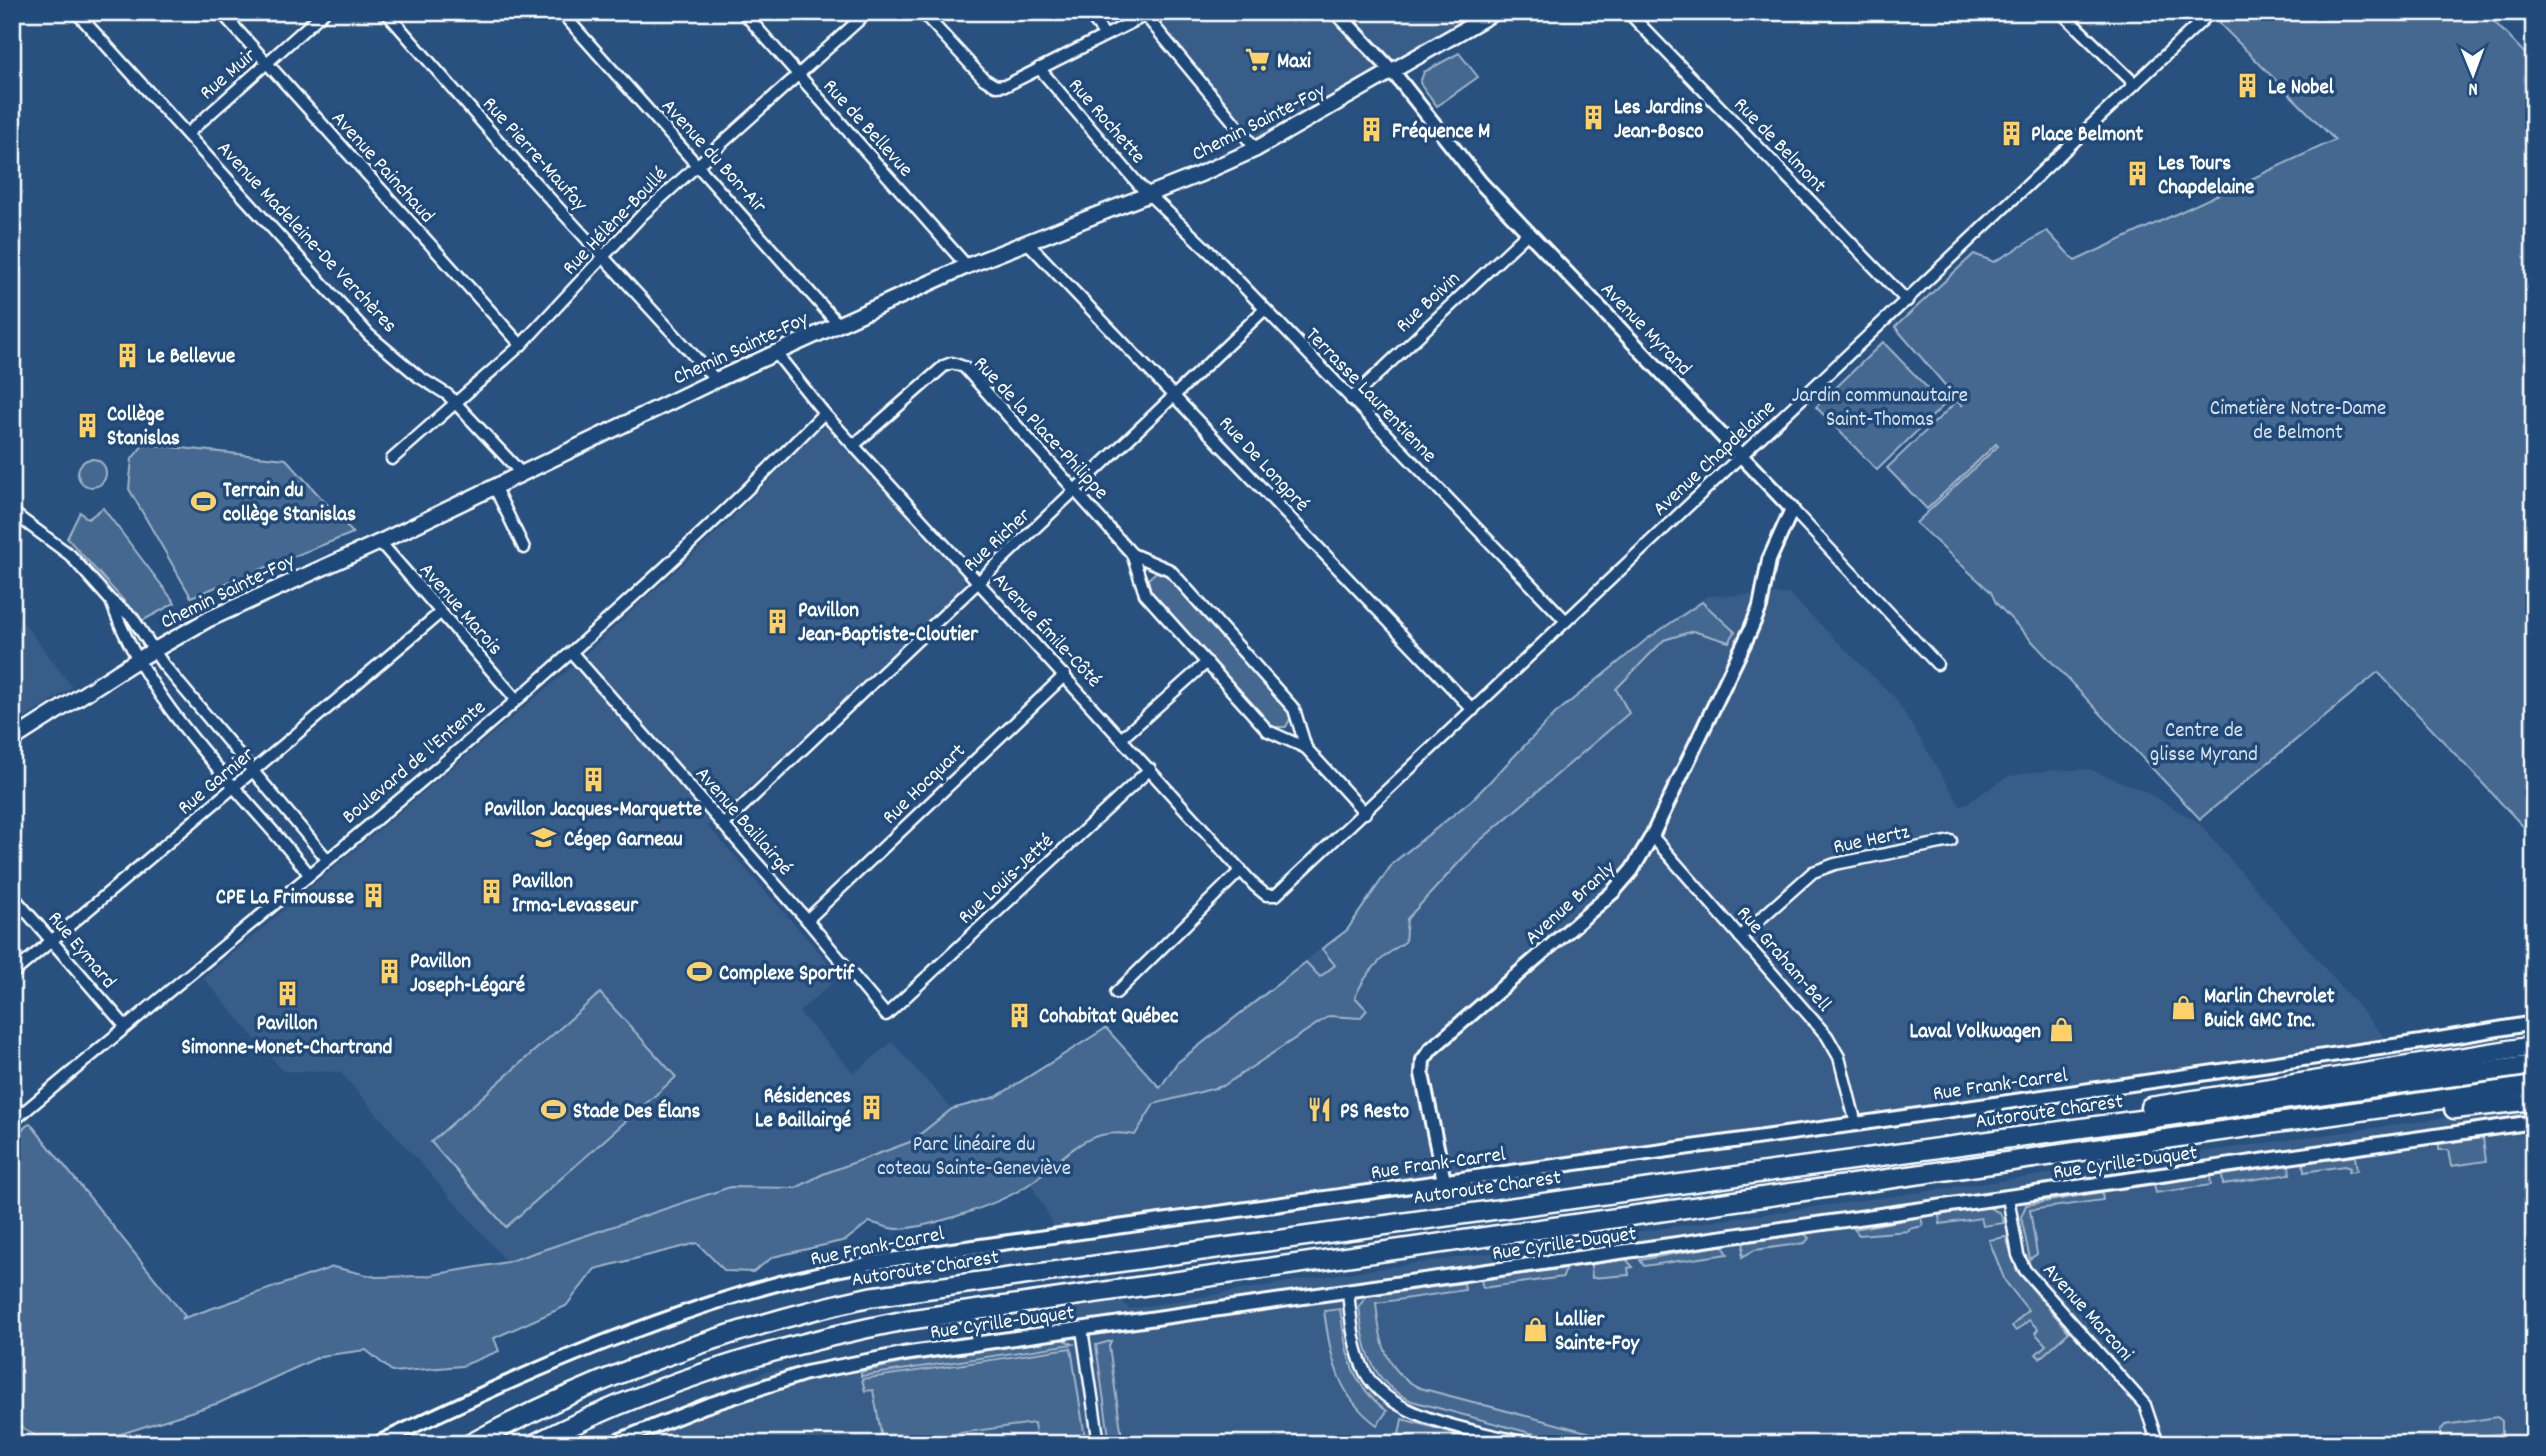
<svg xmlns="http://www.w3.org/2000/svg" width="2546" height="1456" font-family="Dekko,sans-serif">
	<rect width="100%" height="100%" fill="#28517f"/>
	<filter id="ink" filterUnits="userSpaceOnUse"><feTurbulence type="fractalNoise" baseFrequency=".0143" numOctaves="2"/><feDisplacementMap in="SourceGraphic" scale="14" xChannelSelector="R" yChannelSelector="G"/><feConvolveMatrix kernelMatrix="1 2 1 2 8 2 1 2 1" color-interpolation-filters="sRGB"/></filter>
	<g filter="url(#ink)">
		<!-- built -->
		<g fill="#375d88">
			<polygon points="1152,12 1474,12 1464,31 1256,149 1145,15"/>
			<polygon points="824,428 832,431 962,575 964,582 961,590 708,826 840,976 799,1012 854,1073 892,1042 952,1109 910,1142 823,1173 796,1187 729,1186 507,1262 340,1072 283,1071 203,978 568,670 726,524 817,431"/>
			<polygon points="1789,594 1896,699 1961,807 2007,777 2031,772 2089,769 2144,791 2198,822 2389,1042 2360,1053 1438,1174 1054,1238 1052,1221 1030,1183 1012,1143 1160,1086 1175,1062 1346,929 1392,861 1471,799 1554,713 1645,639 1707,596"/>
			<polygon points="12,607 72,687 12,726"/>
			<polygon points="2534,1105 2534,1444 600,1444 765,1372 1063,1320 1106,1283 1129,1309 1312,1278"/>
		</g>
		<!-- green -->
		<g fill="#446890" stroke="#a2b4c8" stroke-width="2">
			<polygon points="2230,12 2485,12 2534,63 2534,838 2378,672 2200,819 1996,603 1991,592 1916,523 1998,446 1996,444 1927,509 1887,468 1957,401 1963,406 1895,327 1974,254 1994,262 2047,231 2075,261 2335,140 2219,23"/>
			<polygon points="1459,53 1478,77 1437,106 1420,83 1424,72"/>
			<polygon points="1883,342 1944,405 1877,470 1816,407"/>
			<polygon points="144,444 286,459 353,533 191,597 129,489 132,459"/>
			<circle cx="92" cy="473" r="14"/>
			<polygon points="103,508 175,603 142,621 67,538 80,512 88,519"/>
			<polygon points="1156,572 1166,575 1286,709 1291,717 1286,727 1273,727 1151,591 1148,579"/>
			<path d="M 1702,602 L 1735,632 L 1729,642 L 1693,631 L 1664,640 L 1616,689 L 1629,713 L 1476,844 L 1407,919 L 1405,942 C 1382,956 1366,972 1355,997 L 1367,1010 L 1360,1018 L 1329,1016 L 1223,1086 L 1154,1104 L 1135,1135 C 1083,1125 1066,1159 1028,1185 C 1000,1204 934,1226 900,1229 C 891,1230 879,1224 869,1222 L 846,1240 L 773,1257 L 753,1272 L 725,1271 L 697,1243 L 595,1269 L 566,1306 L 494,1338 L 499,1351 L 462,1366 L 393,1372 L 366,1350 L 321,1356 L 219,1403 L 89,1444 L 48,1444 L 12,1421 L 12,1138 L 30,1123 L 185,1316 L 181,1319 L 333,1267 L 376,1277 L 426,1276 L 507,1262 L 730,1187 L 796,1188 L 823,1174 L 910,1142 L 952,1109 L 996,1097 L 1106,1028 L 1160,1088 L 1177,1063 L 1306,962 L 1320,977 L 1335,965 L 1322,949 L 1347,930 L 1393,863 L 1472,800 L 1555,714 L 1647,639 Z"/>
			<polygon points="600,993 676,1077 506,1227 431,1142"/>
			<polygon points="2483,1138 2486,1161 2451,1166 2448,1150 2439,1150 2439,1144"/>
			<polygon points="2355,1156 2357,1171 2349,1172 2350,1168 2344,1166 2304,1172 2303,1163"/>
			<polygon points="2289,1165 2290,1174 2223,1184 2222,1175"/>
			<polygon points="2210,1176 2211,1185 2156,1193 2154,1184"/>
			<polygon points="2102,1192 2103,1200 2030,1210 2037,1254 2030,1259 2021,1217 2026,1205"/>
			<polygon points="1988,1207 2000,1213 2004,1223 1983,1226 1981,1218 1940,1224 1939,1215"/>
			<polygon points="1921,1217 1923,1226 1909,1229 1909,1231 1859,1235 1854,1229"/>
			<polygon points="1805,1234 1809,1238 1805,1243 1755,1250 1742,1257 1744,1242"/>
			<polygon points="2006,1237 2017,1271 2069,1332 2040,1358 2036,1354 2046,1345 2035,1333 2038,1329 2029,1320 2016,1331 2012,1326 2028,1310 2005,1281 1989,1240"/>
			<polygon points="1722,1245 1728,1254 1644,1266 1640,1260"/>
			<polygon points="1626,1259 1633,1267 1628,1268 1629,1275 1592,1278 1591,1264"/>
			<polygon points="1566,1268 1563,1277 1483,1288 1481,1280"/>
			<path d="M 1464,1283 L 1465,1290 L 1376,1303 C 1380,1339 1384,1371 1420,1388 L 1617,1440 L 1616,1444 L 1571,1444 L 1412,1401 C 1370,1383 1364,1347 1359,1306 L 1367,1296 Z"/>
			<path d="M 1340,1309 C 1347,1354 1348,1381 1387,1411 L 1377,1425 C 1337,1396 1331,1358 1324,1311 Z"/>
			<polygon points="1062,1339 1073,1344 861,1376 861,1372 906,1362"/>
			<polygon points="1111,1341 1109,1346 1123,1444 1110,1444 1096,1345"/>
			<polygon points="1071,1348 1086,1444 1037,1444 1034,1423 952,1434 953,1444 883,1444 873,1390 865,1391 862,1379"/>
			<polygon points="2497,1417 2502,1421 2502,1434 2442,1439 2440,1431 2445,1425"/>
			<polygon points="1402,1419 1494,1444 1432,1444 1399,1435"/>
		</g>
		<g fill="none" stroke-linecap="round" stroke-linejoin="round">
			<defs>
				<g id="minor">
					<polyline points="76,12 369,335 419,377 448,395 522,474"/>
					<polyline points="221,12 521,345"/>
					<polyline points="386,12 529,176 716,380"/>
					<polyline points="561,12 838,324"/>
					<polyline points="743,12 967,266"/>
					<polyline points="922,12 984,79 996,86 1007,85 1152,12"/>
					<polyline points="1087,12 1105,35"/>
					<polyline points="1628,12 1907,301"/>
					<polyline points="2061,12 2135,84"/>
					<polyline points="1145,15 1256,149"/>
					<polyline points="1039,68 1139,185 1217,259 1566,621"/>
					<polyline points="187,134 324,12"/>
					<polyline points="1028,243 1473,710"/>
					<polyline points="776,353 824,413 1255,886 1266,895 1276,895 2211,12"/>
					<polyline points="1351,399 1529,232"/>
					<polyline points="854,445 944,366 952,363 964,367 1132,554 1145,594 1268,731 1306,748"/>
					<polyline points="392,459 521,345 642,215 868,12"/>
					<polyline points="495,488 524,548"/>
					<polyline points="1792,509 1937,664"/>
					<polyline points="12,512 70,555 111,601 132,617 163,664 327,859"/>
					<polyline points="380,542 516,699"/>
					<polyline points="1132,554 1170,570 1294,709 1306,748 1365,813"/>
					<path d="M 111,601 C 149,708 239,787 309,874"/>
					<polyline points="572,653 807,920 886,1015 1150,769"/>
					<polyline points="1122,738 1207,662"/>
					<polyline points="723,825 1264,310"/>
					<polyline points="1652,836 1827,1036 1839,1057 1856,1124"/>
					<polyline points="12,895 125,1026"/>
					<polyline points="807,920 1065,675"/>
					<polyline points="1740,937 1813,872 1835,864 1951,841"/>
					<polyline points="12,974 440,613"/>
					<polyline points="1116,993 1241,870"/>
					<path d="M 12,1122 C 287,890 573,670 824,413"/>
					<polyline points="2008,1197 2018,1255 2025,1270 2145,1405 2158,1444"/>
					<path d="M 1348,1292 C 1351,1319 1353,1348 1365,1372 C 1390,1421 1481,1431 1530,1444"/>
					<polyline points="1082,1329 1099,1444"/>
					<polyline points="2514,1444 2534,1441"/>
				</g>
				<g id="tertiary">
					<polyline points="1336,12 1393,72 1481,183 1792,509 1769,560 1760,607 1750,631 1652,836 1632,870 1613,892 1431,1049 1423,1060 1422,1074 1444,1181"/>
					<path d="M 376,1444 C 506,1381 641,1321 780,1283 C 837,1268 895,1259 952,1250 L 1856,1124 L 2421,1042 L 2534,1023"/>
					<polyline points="610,1444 705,1406 806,1373 903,1354 2534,1122"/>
				</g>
				<polyline id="secondary" points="12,740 137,660 209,619 380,542 716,380 967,266 1198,175 1256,149 1495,12"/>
				<g id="motorway">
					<polyline points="2150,1107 2534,1046"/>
					<polyline points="2454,1109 2534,1100"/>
					<path d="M 470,1444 C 597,1375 729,1328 869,1297 L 2534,1065"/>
					<path d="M 534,1444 C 652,1384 777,1345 907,1320 L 2534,1086"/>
				</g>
			</defs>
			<!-- minor casing -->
			<use href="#minor" stroke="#fff" stroke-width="15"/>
			<!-- tertiary casing -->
			<use href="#tertiary" stroke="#fff" stroke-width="18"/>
			<!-- secondary casing -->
			<use href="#secondary" stroke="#fff" stroke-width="19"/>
			<!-- motorway casing -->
			<use href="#motorway" stroke="#fff" stroke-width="23"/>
			<!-- minor -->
			<use href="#minor" stroke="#1f4a7a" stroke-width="10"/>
			<!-- tertiary -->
			<use href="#tertiary" stroke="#1f4a7a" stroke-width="12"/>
			<!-- secondary -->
			<use href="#secondary" stroke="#1f4a7a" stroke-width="14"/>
			<!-- motorway -->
			<use href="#motorway" stroke="#1f4a7a" stroke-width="18"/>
		</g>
	</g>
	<!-- icons -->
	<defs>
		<symbol id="supermarket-bare" viewBox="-9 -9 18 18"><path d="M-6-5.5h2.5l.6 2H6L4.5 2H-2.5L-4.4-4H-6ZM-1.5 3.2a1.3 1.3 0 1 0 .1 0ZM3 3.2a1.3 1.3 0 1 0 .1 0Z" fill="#ffd166" stroke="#1f4a7a" stroke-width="2.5" paint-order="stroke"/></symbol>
		<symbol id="building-bare" viewBox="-9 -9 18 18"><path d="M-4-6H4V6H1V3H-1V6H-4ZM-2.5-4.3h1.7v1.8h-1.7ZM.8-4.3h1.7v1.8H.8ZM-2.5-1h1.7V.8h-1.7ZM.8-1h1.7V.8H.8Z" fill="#ffd166" stroke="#1f4a7a" stroke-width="2.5" paint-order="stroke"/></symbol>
		<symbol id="stadium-bare" viewBox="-9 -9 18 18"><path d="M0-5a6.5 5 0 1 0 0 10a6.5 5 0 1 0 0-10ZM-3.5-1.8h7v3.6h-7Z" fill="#ffd166" stroke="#1f4a7a" stroke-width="2.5" paint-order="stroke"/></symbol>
		<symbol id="university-bare" viewBox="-9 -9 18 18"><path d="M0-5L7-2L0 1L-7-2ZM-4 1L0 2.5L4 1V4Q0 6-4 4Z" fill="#ffd166" stroke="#1f4a7a" stroke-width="2.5" paint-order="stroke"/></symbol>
		<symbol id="shop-bare" viewBox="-9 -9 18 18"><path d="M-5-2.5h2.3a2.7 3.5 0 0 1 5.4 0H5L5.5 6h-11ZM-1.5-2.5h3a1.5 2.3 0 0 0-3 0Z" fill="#ffd166" stroke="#1f4a7a" stroke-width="2.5" paint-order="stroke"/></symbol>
		<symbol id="restaurant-bare" viewBox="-9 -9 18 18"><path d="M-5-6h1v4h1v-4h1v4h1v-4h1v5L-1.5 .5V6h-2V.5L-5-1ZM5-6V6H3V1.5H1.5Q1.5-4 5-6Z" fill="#ffd166" stroke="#1f4a7a" stroke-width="2.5" paint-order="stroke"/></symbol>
	</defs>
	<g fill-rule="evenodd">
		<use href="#supermarket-bare" x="1240" y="42" width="35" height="35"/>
		<use href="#building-bare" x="2230" y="68" width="35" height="35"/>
		<use href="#building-bare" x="1576" y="100" width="35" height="35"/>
		<use href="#building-bare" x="1354" y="112" width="35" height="35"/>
		<use href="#building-bare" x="1994" y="116" width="35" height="35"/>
		<use href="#building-bare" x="2120" y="156" width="35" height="35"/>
		<use href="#building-bare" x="110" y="338" width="35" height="35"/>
		<use href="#building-bare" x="70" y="408" width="35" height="35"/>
		<use href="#stadium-bare" x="186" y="484" width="35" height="35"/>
		<use href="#building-bare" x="760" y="604" width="35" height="35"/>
		<use href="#building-bare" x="576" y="762" width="35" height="35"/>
		<use href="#university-bare" x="526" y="820" width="35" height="35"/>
		<use href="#building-bare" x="474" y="874" width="35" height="35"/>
		<use href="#building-bare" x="356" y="878" width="35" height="35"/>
		<use href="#building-bare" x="372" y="954" width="35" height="35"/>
		<use href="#stadium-bare" x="682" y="954" width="35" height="35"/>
		<use href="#building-bare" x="270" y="976" width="35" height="35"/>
		<use href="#shop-bare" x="2166" y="990" width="35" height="35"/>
		<use href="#building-bare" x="1002" y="998" width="35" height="35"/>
		<use href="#shop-bare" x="2044" y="1012" width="35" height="35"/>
		<use href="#building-bare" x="854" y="1090" width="35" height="35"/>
		<use href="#stadium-bare" x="536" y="1092" width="35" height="35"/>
		<use href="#restaurant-bare" x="1302" y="1092" width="35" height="35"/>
		<use href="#shop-bare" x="1518" y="1312" width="35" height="35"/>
	</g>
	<g text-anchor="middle" stroke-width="7" stroke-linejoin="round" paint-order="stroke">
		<!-- poi labels -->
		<g font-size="21" font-weight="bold" fill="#fff" stroke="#1f4a7a" text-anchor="start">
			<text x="1277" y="67">Maxi</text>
			<text x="2268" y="93">Le Nobel</text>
			<text x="1614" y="113">Les Jardins<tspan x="1614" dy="24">Jean-Bosco</tspan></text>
			<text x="1392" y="137">Fréquence M</text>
			<text x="2031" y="140">Place Belmont</text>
			<text x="2158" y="169">Les Tours<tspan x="2158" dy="24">Chapdelaine</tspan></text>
			<text x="147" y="362">Le Bellevue</text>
			<text x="107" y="420">Collège<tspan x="107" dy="24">Stanislas</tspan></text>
			<text x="223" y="496">Terrain du<tspan x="223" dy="24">collège Stanislas</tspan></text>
			<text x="798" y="616">Pavillon<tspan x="798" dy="24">Jean-Baptiste-Cloutier</tspan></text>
			<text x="593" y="815" text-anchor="middle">Pavillon Jacques-Marquette</text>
			<text x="564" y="845">Cégep Garneau</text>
			<text x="512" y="887">Pavillon<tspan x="512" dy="24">Irma-Levasseur</tspan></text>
			<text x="354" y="903" text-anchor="end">CPE La Frimousse</text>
			<text x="410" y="967">Pavillon<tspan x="410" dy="24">Joseph-Légaré</tspan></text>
			<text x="719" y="979">Complexe Sportif</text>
			<text x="2204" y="1002">Marlin Chevrolet<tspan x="2204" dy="24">Buick GMC Inc.</tspan></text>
			<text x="1039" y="1022">Cohabitat Québec</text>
			<text x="287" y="1029" text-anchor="middle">Pavillon<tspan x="287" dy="24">Simonne-Monet-Chartrand</tspan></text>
			<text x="2041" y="1037" text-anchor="end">Laval Volkwagen</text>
			<text x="851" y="1102" text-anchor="end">Résidences<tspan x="851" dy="24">Le Baillairgé</tspan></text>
			<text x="573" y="1117">Stade Des Élans</text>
			<text x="1340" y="1117">PS Resto</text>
			<text x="1555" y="1325">Lallier<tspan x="1555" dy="24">Sainte-Foy</tspan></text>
		</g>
		<!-- street labels -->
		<g font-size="21" fill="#fff" stroke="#1f4a7a">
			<text transform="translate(227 73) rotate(-41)" y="7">Rue Muir</text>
			<text transform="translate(1108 120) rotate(49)" y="7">Rue Rochette</text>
			<text transform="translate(1258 121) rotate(-27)" y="7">Chemin Sainte-Foy</text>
			<text transform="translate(869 127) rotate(48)" y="7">Rue de Bellevue</text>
			<text transform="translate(1781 144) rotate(46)" y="7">Rue de Belmont</text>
			<text transform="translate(536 153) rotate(48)" y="7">Rue Pierre-Maufay</text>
			<text transform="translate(715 155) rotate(48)" y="7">Avenue du Bon-Air</text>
			<text transform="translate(384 166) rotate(48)" y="7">Avenue Painchaud</text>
			<text transform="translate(614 220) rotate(-46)" y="7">Rue Hélène-Boullé</text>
			<text transform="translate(308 236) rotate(47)" y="7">Avenue Madeleine-De Verchères</text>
			<text transform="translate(1427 301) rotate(-43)" y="7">Rue Boivin</text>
			<text transform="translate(1647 328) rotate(46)" y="7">Avenue Myrand</text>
			<text transform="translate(740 347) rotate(-25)" y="7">Chemin Sainte-Foy</text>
			<text transform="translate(1372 394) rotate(46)" y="7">Terrasse Laurentienne</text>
			<text transform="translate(1042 427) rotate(47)" y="7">Rue de la Place-Philippe</text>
			<text transform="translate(1713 457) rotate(-43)" y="7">Avenue Chapdelaine</text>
			<text transform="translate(1265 463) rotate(47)" y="7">Rue De Longpré</text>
			<text transform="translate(996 539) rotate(-43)" y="7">Rue Richer</text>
			<text transform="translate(227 590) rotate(-26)" y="7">Chemin Sainte-Foy</text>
			<text transform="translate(462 608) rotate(49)" y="7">Avenue Marois</text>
			<text transform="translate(1048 629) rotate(47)" y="7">Avenue Émile-Côté</text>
			<text transform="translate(413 761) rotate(-40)" y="7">Boulevard de l'Entente</text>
			<text transform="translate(215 780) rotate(-40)" y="7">Rue Garnier</text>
			<text transform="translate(923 783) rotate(-44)" y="7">Rue Hocquart</text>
			<text transform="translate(745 820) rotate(49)" y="7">Avenue Baillairgé</text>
			<text transform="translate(1871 838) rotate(-12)" y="7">Rue Hertz</text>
			<text transform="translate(1005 878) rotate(-43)" y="7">Rue Louis-Jetté</text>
			<text transform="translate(1569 902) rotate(-42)" y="7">Avenue Branly</text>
			<text transform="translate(83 949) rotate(50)" y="7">Rue Eymard</text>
			<text transform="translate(1785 958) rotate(49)" y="7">Rue Graham-Bell</text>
			<text transform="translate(2000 1083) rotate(-8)" y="7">Rue Frank-Carrel</text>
			<text transform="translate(2049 1110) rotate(-8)" y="7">Autoroute Charest</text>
			<text transform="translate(2125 1161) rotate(-8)" y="7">Rue Cyrille-Duquet</text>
			<text transform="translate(1438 1162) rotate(-8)" y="7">Rue Frank-Carrel</text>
			<text transform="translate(1487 1186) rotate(-8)" y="7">Autoroute Charest</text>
			<text transform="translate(1564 1242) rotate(-8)" y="7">Rue Cyrille-Duquet</text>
			<text transform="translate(877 1245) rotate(-11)" y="7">Rue Frank-Carrel</text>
			<text transform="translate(925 1267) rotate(-9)" y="7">Autoroute Charest</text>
			<text transform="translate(2089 1311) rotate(48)" y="7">Avenue Marconi</text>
			<text transform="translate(1002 1321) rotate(-8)" y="7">Rue Cyrille-Duquet</text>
		</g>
		<!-- park labels -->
		<g font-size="21" fill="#dae1e9" stroke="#1f4a7a">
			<text x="1880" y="401">Jardin communautaire<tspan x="1880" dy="24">Saint-Thomas</tspan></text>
			<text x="2298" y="414">Cimetière Notre-Dame<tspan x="2298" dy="24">de Belmont</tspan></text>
			<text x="2204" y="736">Centre de<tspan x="2204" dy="24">glisse Myrand</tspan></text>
			<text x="974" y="1150">Parc linéaire du<tspan x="974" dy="24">coteau Sainte-Geneviève</tspan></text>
		</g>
	</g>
	<!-- margin -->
	<rect width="2546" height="1456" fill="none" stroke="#1f4a7a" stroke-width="42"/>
	<rect x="21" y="21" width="2504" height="1414" fill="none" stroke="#fff" stroke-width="2.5" filter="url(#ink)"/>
	<!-- north arrow -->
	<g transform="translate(2473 74) rotate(179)" stroke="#1f4a7a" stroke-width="5" paint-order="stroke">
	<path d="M0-5L12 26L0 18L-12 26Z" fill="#ffffff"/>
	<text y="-10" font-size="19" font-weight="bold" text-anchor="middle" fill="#ffffff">N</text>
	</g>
</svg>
